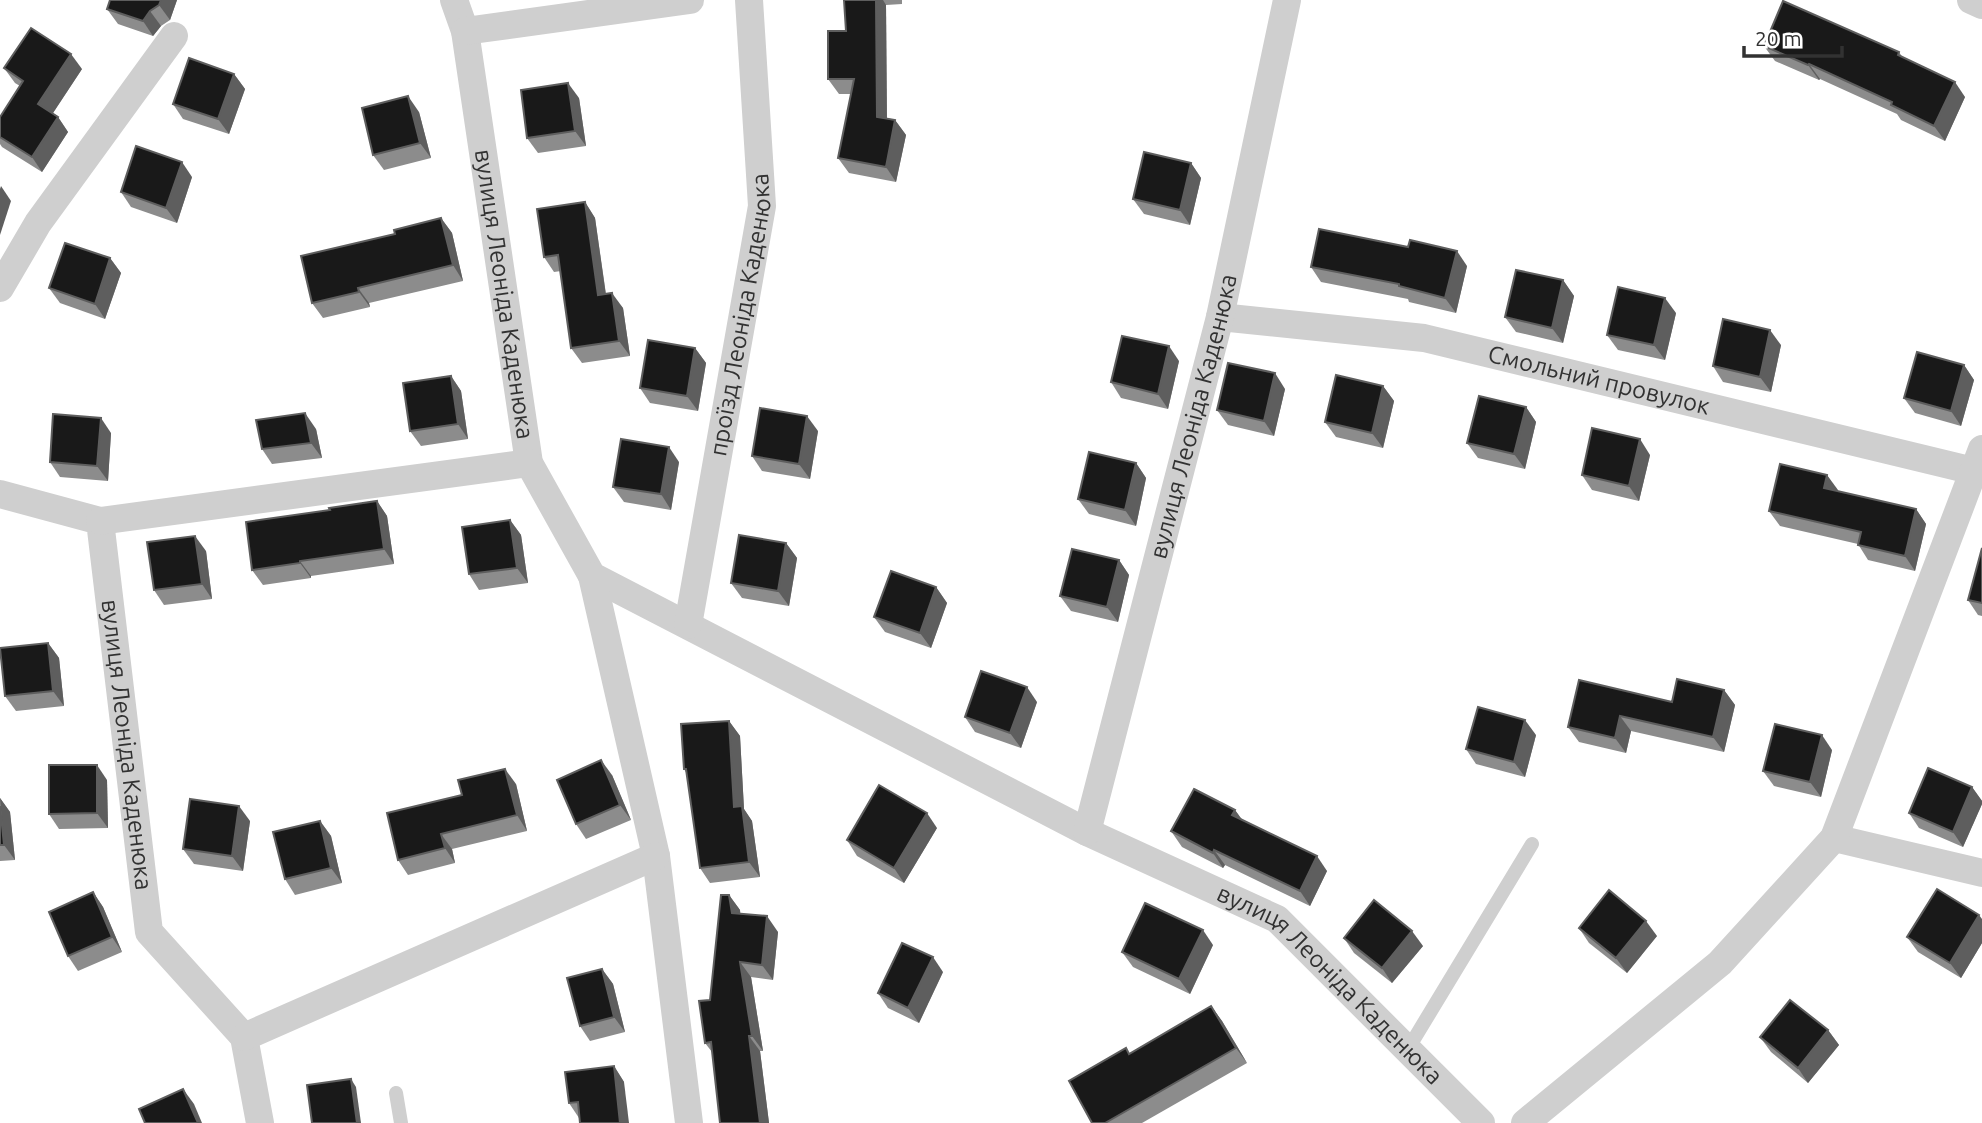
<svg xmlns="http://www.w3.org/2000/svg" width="1982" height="1123" font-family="Ubuntu,sans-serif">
	<rect width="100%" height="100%" fill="#fff"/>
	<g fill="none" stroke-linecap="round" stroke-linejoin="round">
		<!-- service -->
		<g stroke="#cfcfcf" stroke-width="14">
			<polyline points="1408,1049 1532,844"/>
			<polyline points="396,1093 401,1123"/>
		</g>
		<!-- minor -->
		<g stroke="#cfcfcf" stroke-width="28">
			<path id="s1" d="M 454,0 L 465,31 L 529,463 L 592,576 L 1087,832 L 1277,919 L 1481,1123"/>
			<polyline points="1971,0 1982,5"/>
			<polyline points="465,31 690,0"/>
			<polyline points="0,288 38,223 174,36"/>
			<path id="s2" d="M 1220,317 L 1424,338 L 1974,471"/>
			<path id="s3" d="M 0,494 L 100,521 L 149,932 L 244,1037 L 260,1123"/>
			<polyline points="100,521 529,463"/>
			<polyline points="592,576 656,856 689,1123"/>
			<path id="s4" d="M 688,625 L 762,206 L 749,0"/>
			<path id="s5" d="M 1087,832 L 1220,317 L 1287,0"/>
			<polyline points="1834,838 1982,873"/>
			<polyline points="244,1037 656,856"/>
			<polyline points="1525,1123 1720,963 1834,838 1982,449"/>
		</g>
	</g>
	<!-- wall -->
	<g fill="#8c8c8c">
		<polygon points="110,0 177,0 170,20 161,26 153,36 118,24 107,9"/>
		<polygon points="844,0 902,0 902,4 886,5 887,118 895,120 906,135 896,182 849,173 838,158 851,94 839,94 828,79 846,31"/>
		<polygon points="1764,46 1899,52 1903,58 1965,97 1945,141 1901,120 1897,114 1820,79 1819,80 1775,61"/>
		<polygon points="4,68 82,69 53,113 58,117 68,132 42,172 2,147 0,144 0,137 20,86 15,83"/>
		<polygon points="234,74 245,89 229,134 183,119 173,104"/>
		<polygon points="579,98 586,146 538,153 527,138"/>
		<polygon points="419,112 431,158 384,170 373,155"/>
		<polygon points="1191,163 1201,178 1190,225 1144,214 1133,199"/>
		<polygon points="192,177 177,223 131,207 121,192"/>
		<polygon points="585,202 595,218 606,294 623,308 630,356 582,363 571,348 561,271 554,272 544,257"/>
		<polygon points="441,218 452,233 463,281 369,303 370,307 323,318 312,303 395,234"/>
		<polygon points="110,258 121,273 105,319 60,303 49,288"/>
		<polygon points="1467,266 1456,313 1409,302 1408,299 1321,282 1311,267"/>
		<polygon points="1563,280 1574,296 1563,343 1516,332 1505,317"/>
		<polygon points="1676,313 1665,360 1618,350 1607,335"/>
		<polygon points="1781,345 1771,392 1723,382 1713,366"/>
		<polygon points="695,348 706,363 698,411 650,403 640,388"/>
		<polygon points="1179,361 1168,409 1121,398 1111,382"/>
		<polygon points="1964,365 1974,380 1961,426 1915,413 1904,398"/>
		<polygon points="451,376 461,391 468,439 421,446 410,431"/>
		<polygon points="1383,386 1394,401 1383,448 1336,437 1325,422"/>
		<polygon points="1285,389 1274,436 1228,425 1217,410"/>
		<polygon points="1526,407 1536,422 1525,469 1478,458 1467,443"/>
		<polygon points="316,429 322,458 272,464 262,449"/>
		<polygon points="818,431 810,479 762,471 752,456"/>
		<polygon points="111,433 108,481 60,477 50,462"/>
		<polygon points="1650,455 1639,501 1592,490 1582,475"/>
		<polygon points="679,462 671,510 624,502 613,487"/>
		<polygon points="1136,463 1146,478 1136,526 1089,514 1078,499"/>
		<polygon points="1827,475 1837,491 1916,509 1926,524 1915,571 1868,560 1858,544 1780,526 1769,511"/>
		<polygon points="377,501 387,516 394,564 311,576 311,578 263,585 252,570 330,510"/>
		<polygon points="510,520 521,535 528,583 479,590 469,574"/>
		<polygon points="786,543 797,558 789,606 742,598 731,583"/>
		<polygon points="1982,548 1982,616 1978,615 1968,600"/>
		<polygon points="206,551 212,599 164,605 154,590"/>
		<polygon points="1119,560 1129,575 1118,622 1071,611 1060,596"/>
		<polygon points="936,587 947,603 931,648 885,632 874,617"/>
		<polygon points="48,643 59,658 64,706 16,711 5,696"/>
		<polygon points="1724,690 1735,705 1724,752 1631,731 1626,753 1579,742 1568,727"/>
		<polygon points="1037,702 1021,748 975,732 965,717"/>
		<polygon points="729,721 740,736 744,809 752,821 760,877 710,883 700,868 687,774 684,769"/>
		<polygon points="1536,735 1525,777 1476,764 1466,749"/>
		<polygon points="1832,750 1821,797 1774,786 1763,771"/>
		<polygon points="612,775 631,820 586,839 576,824"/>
		<polygon points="107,780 108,828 59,829 49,814"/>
		<polygon points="516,784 527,831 452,849 455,863 408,875 398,860"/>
		<polygon points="1972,787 1982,801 1982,804 1963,847 1919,828 1909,813"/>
		<polygon points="0,798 10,812 15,860 0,861"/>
		<polygon points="1235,810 1242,820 1327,871 1310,906 1225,865 1223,868 1182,847 1171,831"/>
		<polygon points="250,821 243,871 194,864 183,849"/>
		<polygon points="320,821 331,836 342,883 295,895 285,879"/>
		<polygon points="937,828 904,883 857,856 847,840"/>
		<polygon points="93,892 103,907 122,952 78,971 68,956"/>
		<polygon points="729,895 740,910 740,913 778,932 773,980 751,977 763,1051 760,1051 769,1123 720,1123 712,1052 705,1043 710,1000"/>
		<polygon points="1982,919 1982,943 1961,978 1918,952 1907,937"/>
		<polygon points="1579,928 1657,936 1627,973 1589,943"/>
		<polygon points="1344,938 1423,946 1392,983 1354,953"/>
		<polygon points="1213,945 1190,994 1133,967 1122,952"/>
		<polygon points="602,969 613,984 625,1032 590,1041 580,1026"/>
		<polygon points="943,972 919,1023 888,1008 878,993"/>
		<polygon points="1211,1006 1222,1021 1247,1063 1142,1123 1092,1123 1129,1054"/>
		<polygon points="1828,1030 1839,1045 1808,1083 1771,1052 1760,1037"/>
		<polygon points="614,1066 624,1082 579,1118 569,1103"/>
	</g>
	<!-- shaded-wall -->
	<g fill="#5e5e5e">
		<polygon points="161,0 177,0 170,20 159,5"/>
		<polygon points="876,0 883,0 886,5 887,132 877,117"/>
		<polygon points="150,11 161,26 153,36 143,21"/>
		<polygon points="71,54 82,69 49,119 38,104"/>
		<polygon points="1809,64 1820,79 1819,80 1808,65"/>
		<polygon points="234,74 245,89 229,134 218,119"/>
		<polygon points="1955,82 1965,97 1945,141 1934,126"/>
		<polygon points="568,83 579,98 586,146 575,131"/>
		<polygon points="408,96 419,112 431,158 420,143"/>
		<polygon points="58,117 68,132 42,172 32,157"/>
		<polygon points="895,120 906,135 896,182 886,167"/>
		<polygon points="182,162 192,177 177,223 166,208"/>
		<polygon points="1191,163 1201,178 1190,225 1180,210"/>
		<polygon points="1,186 11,201 0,235 0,189"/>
		<polygon points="585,202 595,218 608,310 598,295"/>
		<polygon points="441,218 452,233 463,281 453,265"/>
		<polygon points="1457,251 1467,266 1456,313 1445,298"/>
		<polygon points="110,258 121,273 105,319 95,304"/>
		<polygon points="1563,280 1574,296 1563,343 1552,328"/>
		<polygon points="358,288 369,303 370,307 359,292"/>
		<polygon points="612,293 623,308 630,356 619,341"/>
		<polygon points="1665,298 1676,313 1665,360 1654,345"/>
		<polygon points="1770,330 1781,345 1771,392 1760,377"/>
		<polygon points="1169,346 1179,361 1168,409 1158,394"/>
		<polygon points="695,348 706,363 698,411 687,396"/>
		<polygon points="1964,365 1974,380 1961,426 1951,411"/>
		<polygon points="1275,373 1285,389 1274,436 1264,421"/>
		<polygon points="451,376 461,391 468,439 458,424"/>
		<polygon points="1383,386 1394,401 1383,448 1372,433"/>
		<polygon points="1526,407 1536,422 1525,469 1514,454"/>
		<polygon points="305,413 316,429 322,458 311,443"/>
		<polygon points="807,416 818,431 810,479 799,464"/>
		<polygon points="101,418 111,433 108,481 97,466"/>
		<polygon points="1640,439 1650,455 1639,501 1629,486"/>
		<polygon points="669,447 679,462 671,510 661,494"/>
		<polygon points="1136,463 1146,478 1136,526 1125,510"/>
		<polygon points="1827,475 1838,490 1835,503 1824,488"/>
		<polygon points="377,501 387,516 394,564 384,549"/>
		<polygon points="1916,509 1926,524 1915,571 1905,556"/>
		<polygon points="510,520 521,535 528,583 517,568"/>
		<polygon points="195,536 206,551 212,599 202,584"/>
		<polygon points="786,543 797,558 789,606 778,591"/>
		<polygon points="1119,560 1129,575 1118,622 1107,607"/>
		<polygon points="300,561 311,576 311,578 300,563"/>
		<polygon points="936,587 947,603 931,648 920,633"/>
		<polygon points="48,643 59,658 64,706 53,691"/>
		<polygon points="1027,687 1037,702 1021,748 1010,733"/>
		<polygon points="1724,690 1735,705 1724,752 1713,737"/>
		<polygon points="1620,716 1631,731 1626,753 1615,738"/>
		<polygon points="1525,720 1536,735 1525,777 1514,762"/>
		<polygon points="729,721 740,736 744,809 752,821 760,877 749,862 734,807"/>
		<polygon points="1822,735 1832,750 1821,797 1810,782"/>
		<polygon points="601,760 612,775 631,820 620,805"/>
		<polygon points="97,765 107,780 108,828 97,813"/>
		<polygon points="505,769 516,784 527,831 517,815"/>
		<polygon points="1972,787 1982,801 1982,804 1963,847 1953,832"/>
		<polygon points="0,798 10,812 15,860 4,845"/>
		<polygon points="239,806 250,821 243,871 232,856"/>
		<polygon points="1235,810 1246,825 1232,815"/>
		<polygon points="927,813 937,828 904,883 894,868"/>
		<polygon points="320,821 331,836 342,883 331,868"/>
		<polygon points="441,834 452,849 455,863 445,848"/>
		<polygon points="1214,850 1225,865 1223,868 1213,853"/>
		<polygon points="1317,856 1327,871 1310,906 1300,891"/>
		<polygon points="93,892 103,907 122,952 112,937"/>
		<polygon points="729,895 740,910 742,928 732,913"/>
		<polygon points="1979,915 1982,919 1982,943 1961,978 1950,963"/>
		<polygon points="767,916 778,932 773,980 762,965"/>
		<polygon points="1646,921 1657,936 1627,973 1616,958"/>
		<polygon points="1203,930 1213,945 1190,994 1179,979"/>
		<polygon points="1412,931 1423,946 1392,983 1382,968"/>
		<polygon points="933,957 943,972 919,1023 908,1008"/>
		<polygon points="740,962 751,977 763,1051 752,1036"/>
		<polygon points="602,969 613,984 625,1032 614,1017"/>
		<polygon points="1211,1006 1222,1021 1247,1063 1236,1048"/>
		<polygon points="1828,1030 1839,1045 1808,1083 1798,1068"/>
		<polygon points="749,1036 760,1051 769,1123 760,1123"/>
		<polygon points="614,1066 624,1082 629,1123 620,1123"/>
		<polygon points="351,1079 356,1087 361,1123 357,1123"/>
		<polygon points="183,1089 194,1104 202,1123 198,1123"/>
	</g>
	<!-- building -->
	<g fill="#191919" stroke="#5e5e5e" stroke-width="2">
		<polygon points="110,0 161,0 159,5 150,11 143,21 107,9"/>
		<polygon points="844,0 876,0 877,117 895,120 886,167 838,158 854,79 828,79 828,31 846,31"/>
		<polygon points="1783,1 1899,52 1898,55 1955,82 1934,126 1891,105 1892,102 1809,64 1808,65 1764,46"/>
		<polygon points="31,28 71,54 38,104 58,117 32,157 0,137 0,117 23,81 4,68"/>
		<polygon points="189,58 234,74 218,119 173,104"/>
		<polygon points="568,83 575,131 527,138 521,90"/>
		<polygon points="408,96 420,143 373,155 362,108"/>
		<polygon points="136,146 182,162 166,208 121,192"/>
		<polygon points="1144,152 1191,163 1180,210 1133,199"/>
		<polygon points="585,202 598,295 612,293 619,341 571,348 558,255 544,257 537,209"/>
		<polygon points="441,218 453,265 358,288 359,292 312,303 301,256 395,234 394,230"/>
		<polygon points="1319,229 1408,247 1410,240 1457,251 1445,298 1399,286 1399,284 1311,267"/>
		<polygon points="65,243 110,258 95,304 49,288"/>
		<polygon points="1516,270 1563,280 1552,328 1505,317"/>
		<polygon points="1618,287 1665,298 1654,345 1607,335"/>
		<polygon points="1723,319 1770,330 1760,377 1713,366"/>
		<polygon points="1122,336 1169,346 1158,394 1111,382"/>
		<polygon points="648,340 695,348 687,396 640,388"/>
		<polygon points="1917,352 1964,365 1951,411 1904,398"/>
		<polygon points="1228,363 1275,373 1264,421 1217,410"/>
		<polygon points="1336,375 1383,386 1372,433 1325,422"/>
		<polygon points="451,376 458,424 410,431 403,383"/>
		<polygon points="1479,396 1526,407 1514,454 1467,443"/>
		<polygon points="760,408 807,416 799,464 752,456"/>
		<polygon points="305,413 311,443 262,449 256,420"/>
		<polygon points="53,414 101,418 97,466 50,462"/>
		<polygon points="1592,428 1640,439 1629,486 1582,475"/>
		<polygon points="621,439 669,447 661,494 613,487"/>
		<polygon points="1089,452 1136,463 1125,510 1078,499"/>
		<polygon points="1780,464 1827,475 1824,488 1916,509 1905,556 1858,545 1861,532 1769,511"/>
		<polygon points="377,501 384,549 300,561 300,563 252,570 246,522 330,510 329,508"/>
		<polygon points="510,520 517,568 469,574 462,527"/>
		<polygon points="739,535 786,543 778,591 731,583"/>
		<polygon points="195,536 202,584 154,590 147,542"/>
		<polygon points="1982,548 1982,603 1968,600"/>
		<polygon points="1072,549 1119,560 1107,607 1060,596"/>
		<polygon points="891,571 936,587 920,633 874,617"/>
		<polygon points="48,643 53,691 5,696 0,648"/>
		<polygon points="981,671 1027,687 1010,733 965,717"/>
		<polygon points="1677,679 1724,690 1713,737 1620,716 1615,738 1568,727 1579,680 1672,702"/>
		<polygon points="1478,707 1525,720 1514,762 1466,749"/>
		<polygon points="729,721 734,807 742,806 749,862 700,868 686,769 684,769 681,724"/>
		<polygon points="1775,724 1822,735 1810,782 1763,771"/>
		<polygon points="601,760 620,805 576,824 557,780"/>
		<polygon points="49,765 97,765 97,813 49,814"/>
		<polygon points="1928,768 1972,787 1953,832 1909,813"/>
		<polygon points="505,769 517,815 441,834 445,848 398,860 387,813 462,795 458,780"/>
		<polygon points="879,785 927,813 894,868 847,840"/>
		<polygon points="1194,789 1235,810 1232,815 1317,856 1300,891 1214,850 1213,853 1171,831"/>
		<polygon points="190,799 239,806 232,856 183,849"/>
		<polygon points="0,806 4,845 0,845"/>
		<polygon points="320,821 331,868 285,879 273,832"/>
		<polygon points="1937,889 1979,915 1950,963 1907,937"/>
		<polygon points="1609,890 1646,921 1616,958 1579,928"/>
		<polygon points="93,892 112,937 68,956 49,912"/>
		<polygon points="721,895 729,895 732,913 767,916 762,965 740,962 752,1036 749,1036 760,1123 720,1123 711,1042 705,1043 699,1001 710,1000"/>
		<polygon points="1374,900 1412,931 1382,968 1344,938"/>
		<polygon points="1145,903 1203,930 1179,979 1122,952"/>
		<polygon points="902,943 933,957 908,1008 878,993"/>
		<polygon points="602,969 614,1017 580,1026 567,978"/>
		<polygon points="1790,1000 1828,1030 1798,1068 1760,1037"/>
		<polygon points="1211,1006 1236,1048 1105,1123 1092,1123 1069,1081 1126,1048 1129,1054"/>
		<polygon points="614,1066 620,1123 580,1123 578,1102 569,1103 565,1072"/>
		<polygon points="351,1079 357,1123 312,1123 307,1085"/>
		<polygon points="183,1089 198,1123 145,1123 139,1109"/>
	</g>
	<g text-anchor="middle" stroke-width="7" stroke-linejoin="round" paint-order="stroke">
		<!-- street labels -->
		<g font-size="24" fill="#323232" stroke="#fff">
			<text dy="8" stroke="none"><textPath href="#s1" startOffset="299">вулиця Леоніда Каденюка</textPath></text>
			<text dy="8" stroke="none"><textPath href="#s4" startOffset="315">проїзд Леоніда Каденюка</textPath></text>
			<text dy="8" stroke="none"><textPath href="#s2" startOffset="385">Смольний провулок</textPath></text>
			<text dy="8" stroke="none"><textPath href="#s5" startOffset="429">вулиця Леоніда Каденюка</textPath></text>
			<text dy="8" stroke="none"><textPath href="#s3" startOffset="329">вулиця Леоніда Каденюка</textPath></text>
			<text dy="8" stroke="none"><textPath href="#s1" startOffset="1447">вулиця Леоніда Каденюка</textPath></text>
		</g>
	</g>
	<!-- scale -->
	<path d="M1744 46v10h98v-10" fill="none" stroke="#323232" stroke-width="3.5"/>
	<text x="1755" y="46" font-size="21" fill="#323232" stroke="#ffffff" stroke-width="5" paint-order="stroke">20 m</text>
</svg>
